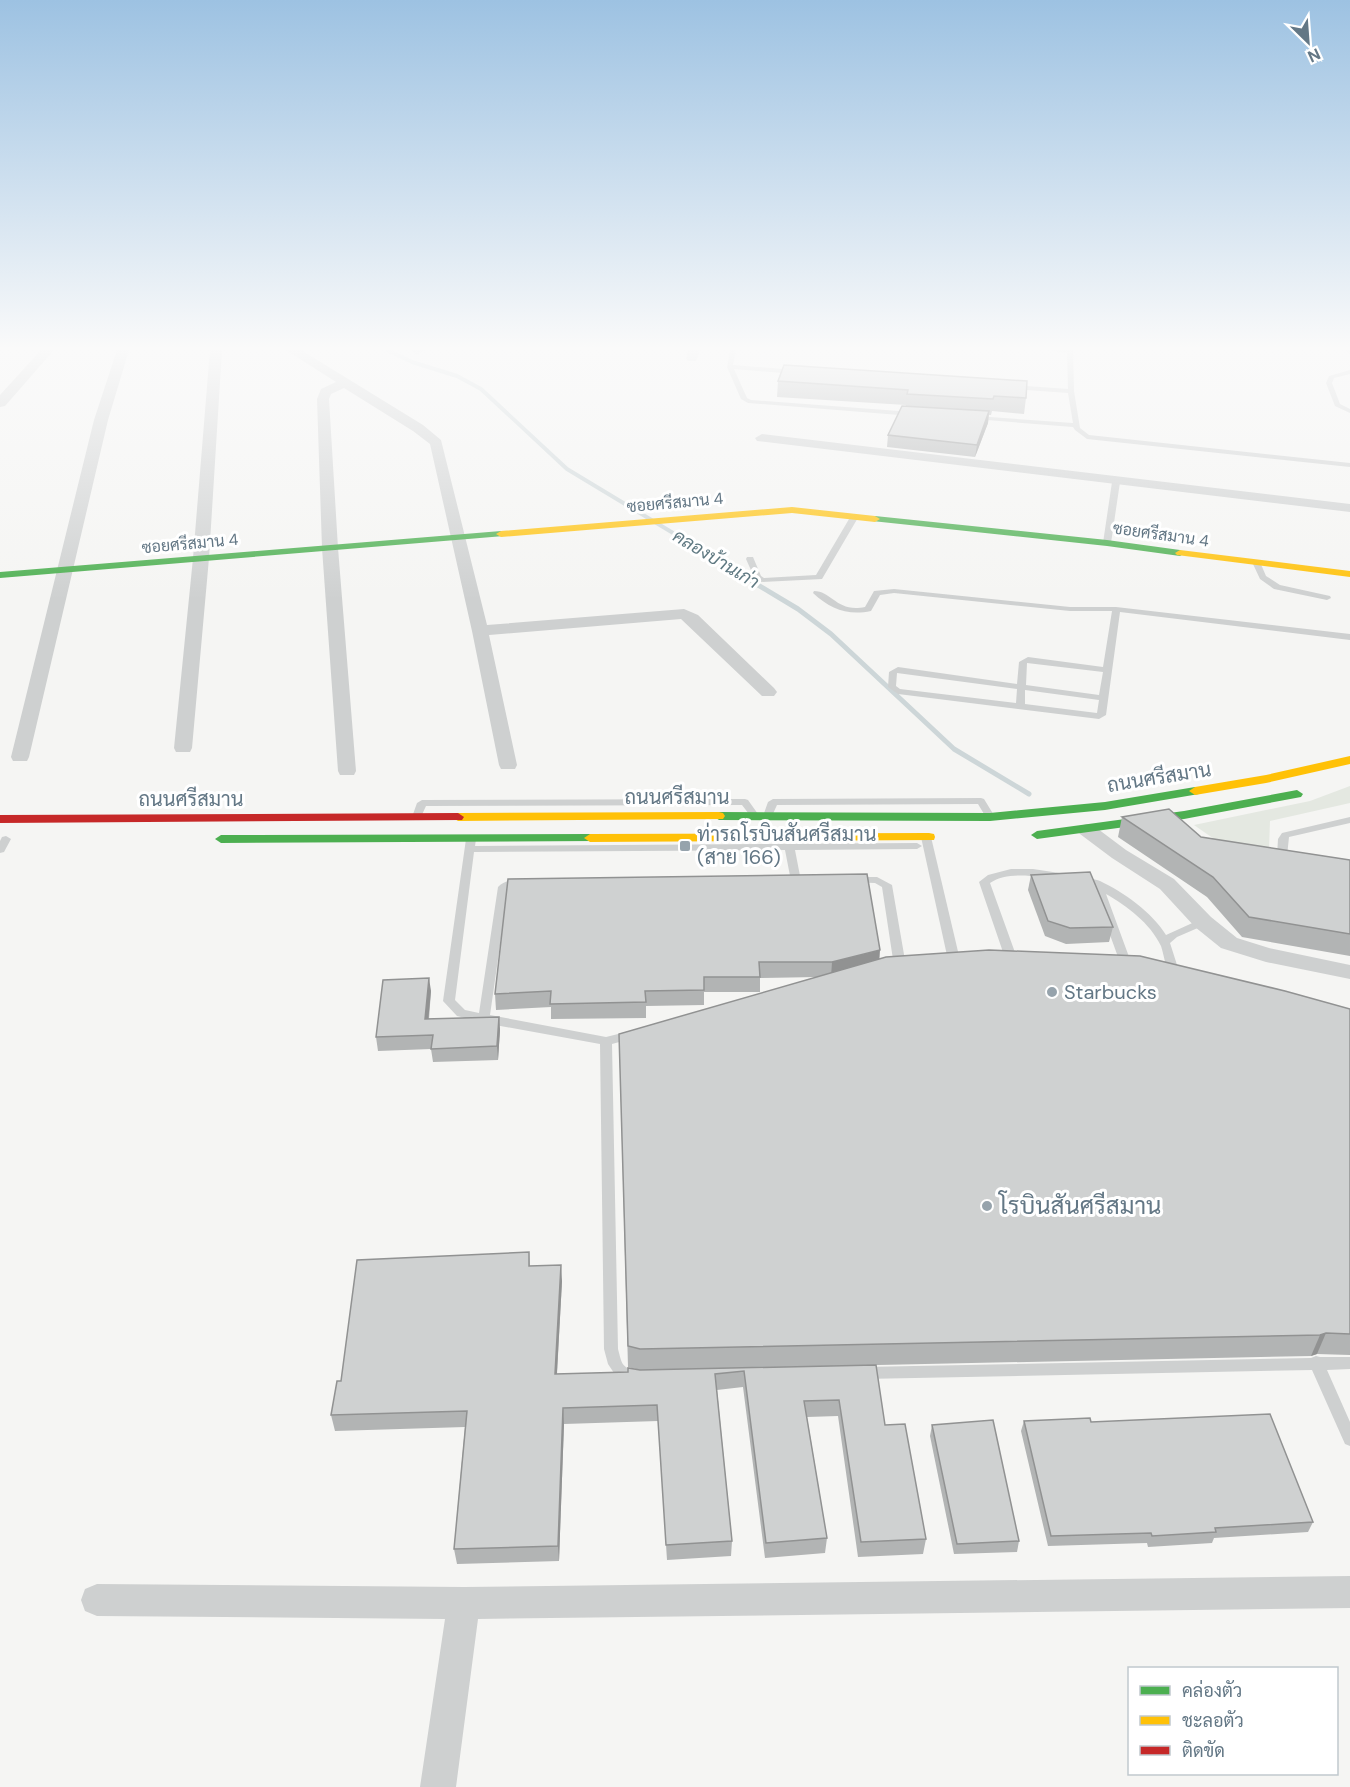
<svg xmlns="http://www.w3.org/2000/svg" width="1350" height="1787" font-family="'DM Sans',Sarabun,sans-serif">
	<rect width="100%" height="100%" fill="#f5f5f3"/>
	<!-- green -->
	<polygon fill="#e4e8e1" points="1350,786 1350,803 1270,821 1269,849 1217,841 1194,825 1310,801"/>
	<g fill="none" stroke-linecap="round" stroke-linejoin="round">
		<!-- stream-far1 -->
		<polyline stroke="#cdd6d8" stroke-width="4" points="387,350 412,362 457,376 481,389 567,469 746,577"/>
		<!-- stream -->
		<polyline stroke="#cdd6d8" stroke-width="5" points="743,576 798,609 831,634 954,749 1029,794"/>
		<!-- lane -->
		<g fill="#ced0d0" fill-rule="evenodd">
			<polygon points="730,350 736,350 733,365 795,370 798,372 795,374 734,369 747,398 751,400 912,412 915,414 912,416 748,403 741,399 727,367"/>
			<polygon points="1049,350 1073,350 1074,391 1080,428 1089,435 1350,463 1350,467 1087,439 1075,430 1073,427 974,419 974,417 976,416 1073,423 1068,393 1014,389 1011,387 1014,385 1068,389 1067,353"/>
			<polygon points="1350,350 1350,355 1346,351"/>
			<polygon points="1350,370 1350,374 1334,378 1332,383 1340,404 1350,409 1350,413 1335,406 1326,383 1329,376"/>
			<polygon points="1116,480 1120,482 1111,543 1107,545 1103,543 1112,482"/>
			<polygon points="852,514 859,516 822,579 760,582 754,577 746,559 747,557 753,557 761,576 764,578 816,575"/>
			<polygon points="1254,562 1260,562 1266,576 1280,585 1330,596 1331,598 1327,600 1274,589 1260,579 1253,564"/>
			<path d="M 894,589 L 1070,607 L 1116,607 L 1350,634 L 1350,640 L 1120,612 L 1106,715 L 1099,719 L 898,694 L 888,687 L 889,672 L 898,667 L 1017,684 L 1019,662 L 1028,657 L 1103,667 L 1112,611 L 1070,611 L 894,593 L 880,595 L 871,611 C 848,616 830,609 813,593 L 814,591 C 832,591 837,613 865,607 L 874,591 ZM 1027,663 L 1103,672 L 1099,695 L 1026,685 ZM 897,673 L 1017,689 L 1016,703 L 900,689 L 896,686 ZM 1025,690 L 1099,700 L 1097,713 L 1025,704 Z"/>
			<polygon points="981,798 984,799 995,817 993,819 987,819 978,804 777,805 771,818 768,819 763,816 768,802 773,799"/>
			<polygon points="745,799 748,800 758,814 760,816 758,818 752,818 742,805 426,806 420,819 414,819 412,817 417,803 422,800"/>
			<polygon points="1350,817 1350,823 1289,837 1287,856 1282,859 1277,856 1278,839 1282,833"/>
			<polygon points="926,834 931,837 960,960 954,964 948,960 921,837"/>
			<polygon points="6,836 11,839 4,852 0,853 0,841 2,837"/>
			<path d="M 471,836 L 476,839 L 475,846 L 917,843 L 922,846 L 917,849 L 795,850 L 801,881 L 796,884 L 791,881 L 785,850 L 474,852 L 455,1000 L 465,1010 L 479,1013 L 498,887 C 504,880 518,878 525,884 L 524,886 L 508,889 L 490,1015 L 606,1037 L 630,1031 L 634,1032 L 636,1035 L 634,1038 L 612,1044 L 618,1349 C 622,1364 621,1366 636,1372 L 638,1376 L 636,1380 L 631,1382 L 618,1379 L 608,1364 L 604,1349 L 600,1044 L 484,1023 L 461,1017 L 457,1016 L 443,1001 L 466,839 Z"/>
			<path d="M 1011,869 L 1033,869 L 1066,874 L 1067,876 C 1057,884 1014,866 990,883 L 1017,958 L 1011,962 L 1005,958 L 979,882 L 988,875 Z"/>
			<polygon points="854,877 877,877 892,885 906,966 904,969 900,970 894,966 882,887 875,883 850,882 849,880 850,878"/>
			<path d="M 1081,877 C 1087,878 1095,879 1100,881 C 1123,892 1152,912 1166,935 L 1199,920 L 1207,920 L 1208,922 L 1207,924 L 1177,937 L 1170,943 L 1178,968 L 1177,974 L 1169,974 C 1165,965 1164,955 1161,946 C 1150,923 1127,906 1106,894 L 1132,965 L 1130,968 L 1122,968 L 1093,888 L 1077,882 L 1076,880 L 1077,878 Z"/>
			<polygon points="1316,1356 1320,1357 1350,1357 1350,1369 1327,1370 1350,1422 1350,1446 1345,1444 1312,1370 863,1379 858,1377 856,1373 858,1369 863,1367 1311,1358"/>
		</g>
		<!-- street -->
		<g fill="#ced0d0" fill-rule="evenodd">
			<polygon points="41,350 54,350 5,406 0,407 0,395"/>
			<polygon points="117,350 129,350 108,420 29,757 27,761 13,761 11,757 94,420"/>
			<polygon points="210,350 222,350 209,558 192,748 190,752 176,752 174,748 193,558"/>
			<polygon points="286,350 301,350 423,425 441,440 487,625 684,609 698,615 774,688 777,692 774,696 762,696 681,619 489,635 517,765 515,769 501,769 499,765 472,631 430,444 413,431 344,388 331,394 329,399 338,548 356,771 354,775 340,775 338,771 322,548 317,399 321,389 336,382"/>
			<polygon points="411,350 426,350 416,355"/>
			<polygon points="688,350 700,350 696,361 688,361 686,358"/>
			<polygon points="762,434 1350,504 1350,512 757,441 755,438"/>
			<polygon points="1087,824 1094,826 1126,850 1174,879 1211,917 1237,938 1269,948 1350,965 1350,979 1266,962 1221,948 1195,927 1160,889 1112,858 1080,834 1077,830 1080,826"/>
			<polygon points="1350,1576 1350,1608 478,1619 456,1787 420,1787 445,1619 97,1616 85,1611 81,1600 85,1589 97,1584 464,1587"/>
		</g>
		<!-- fast -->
		<g fill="#4caf50" fill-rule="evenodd">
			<polygon points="875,516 1107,540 1180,550 1185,553 1180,556 1107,546 872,521 872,517"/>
			<polygon points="501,531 506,534 504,536 0,578 0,572"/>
			<polygon points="1195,787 1201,791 1199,794 1105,810 990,821 719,820 713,816 719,812 990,813 1105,802"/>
			<polygon points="1297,790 1303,794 1301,797 1184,819 1037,839 1031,835 1037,831 1184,811"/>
			<polygon points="590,834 596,838 595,841 221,843 215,839 221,835"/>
		</g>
		<!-- slow -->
		<g fill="#ffc107" fill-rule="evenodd">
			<polygon points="792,507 875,516 880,519 875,522 792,513 501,537 496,534 501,531"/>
			<polygon points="1180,550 1350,571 1350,577 1177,555 1175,553"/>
			<polygon points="1350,756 1350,764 1266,783 1195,795 1189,791 1195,787 1266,775"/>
			<polygon points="719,812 723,813 725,816 723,819 458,821 452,817 458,813"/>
			<polygon points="929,833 934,834 935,837 934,840 590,842 584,838 590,834"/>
		</g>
		<!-- jam -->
		<polygon fill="#c62828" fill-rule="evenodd" points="458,813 464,817 462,820 0,823 0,815"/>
	</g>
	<!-- wall -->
	<g fill="#b2b4b4">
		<polygon points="778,381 1026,398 1024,414 992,411 991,415 989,415 988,423 975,457 887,447 888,435 906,405 777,397"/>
		<polygon points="1122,817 1201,837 1350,860 1350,956 1242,937 1207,897 1118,837"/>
		<polygon points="1031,875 1113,927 1109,942 1066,944 1045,936 1028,890"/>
		<polygon points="508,879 879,959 1350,1009 1350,1355 1317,1354 1311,1356 640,1370 628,1367 619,1034 818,977 760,978 760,992 704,992 704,1005 646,1006 646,1018 551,1019 551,1007 496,1010 495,994"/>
		<polygon points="431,991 429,1019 499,1017 500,1030 498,1060 433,1062 431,1049 378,1051 376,1037"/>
		<polygon points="529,1252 530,1266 562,1281 557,1374 628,1372 640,1370 876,1365 885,1425 926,1539 923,1554 858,1557 838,1416 807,1417 827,1538 825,1553 765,1558 743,1387 717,1390 732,1541 731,1556 667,1560 658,1421 564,1424 559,1561 457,1564 454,1549 465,1427 335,1431 331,1415 341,1381"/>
		<polygon points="1024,1421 1091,1422 1313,1522 1308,1532 1214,1538 1212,1543 1148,1547 1147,1543 1048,1546 1021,1431"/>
		<polygon points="932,1425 1019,1541 1017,1552 954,1554 930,1436"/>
	</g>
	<!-- shaded-wall -->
	<g fill="#919292">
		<polygon points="989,411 988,423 975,457 977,445"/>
		<polygon points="880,950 879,965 831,977 832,962"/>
		<polygon points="429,978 431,991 427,1033 425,1019"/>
		<polygon points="499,1017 500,1030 498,1060 497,1046"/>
		<polygon points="561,1265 562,1281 556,1389 555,1374"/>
		<polygon points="1326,1333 1317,1354 1311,1356 1320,1335"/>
		<polygon points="563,1408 564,1424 559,1561 558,1546"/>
	</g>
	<!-- building -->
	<g fill="#cfd1d1" stroke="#919292" stroke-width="1.5">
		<polygon points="784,365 1027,381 1026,398 994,396 993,399 907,394 908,390 778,381"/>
		<polygon points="902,406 989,411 977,445 888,435"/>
		<polygon points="1169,809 1201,837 1350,860 1350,934 1249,917 1213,877 1122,817"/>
		<polygon points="1090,872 1113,927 1070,928 1048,921 1031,875"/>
		<polygon points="867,874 880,950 832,962 759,962 760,977 704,977 704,990 645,991 646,1002 550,1004 551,991 495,994 508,879"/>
		<polygon points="989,950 1140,956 1285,991 1350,1009 1350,1334 1326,1333 1320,1335 640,1349 628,1346 619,1034 886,957"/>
		<polygon points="429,978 425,1019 499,1017 497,1046 431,1049 433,1035 376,1037 383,980"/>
		<polygon points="529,1252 529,1266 561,1265 555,1374 628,1372 628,1368 640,1370 876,1365 885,1425 905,1424 926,1539 861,1542 839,1400 804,1401 827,1538 766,1543 744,1371 715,1374 732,1541 666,1545 657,1405 563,1408 558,1546 454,1549 467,1411 331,1415 337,1381 341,1381 357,1260"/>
		<polygon points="1270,1414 1313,1522 1215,1528 1216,1532 1152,1536 1151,1533 1051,1536 1024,1421 1090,1418 1091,1422"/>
		<polygon points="993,1420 1019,1541 957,1544 932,1425"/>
	</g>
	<!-- sky -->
	<linearGradient id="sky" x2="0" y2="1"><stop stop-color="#9dc2e2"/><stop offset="0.58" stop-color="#fafafa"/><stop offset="1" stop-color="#fafafa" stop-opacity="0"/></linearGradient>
	<rect width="1350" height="600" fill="url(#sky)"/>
	<!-- markers -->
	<g fill="#96a3ac" stroke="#fff" stroke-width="2">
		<rect x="679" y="840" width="12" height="12" rx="3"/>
		<circle cx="1052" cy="992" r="6"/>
		<circle cx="987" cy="1206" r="6"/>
	</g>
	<g text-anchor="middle" stroke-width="6" stroke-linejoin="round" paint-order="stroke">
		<!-- far-street labels -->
		<g font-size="16" fill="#637785" stroke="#fff">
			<text transform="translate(675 502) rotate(-5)" y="6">ซอยศรีสมาน 4</text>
			<text transform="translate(1161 534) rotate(8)" y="6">ซอยศรีสมาน 4</text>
			<text transform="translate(190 543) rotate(-5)" y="6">ซอยศรีสมาน 4</text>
		</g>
		<!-- far-water labels -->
		<g font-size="18" font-style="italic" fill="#5f7982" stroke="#fff">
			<text transform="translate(716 559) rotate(31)" y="6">คลองบ้านเก่า</text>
		</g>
		<!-- street labels -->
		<g font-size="20" fill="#637785" stroke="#fff">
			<text transform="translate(1159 777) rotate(-9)" y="7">ถนนศรีสมาน</text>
			<text x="677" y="804">ถนนศรีสมาน</text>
			<text x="191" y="806">ถนนศรีสมาน</text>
		</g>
		<!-- poi labels -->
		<g font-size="20" fill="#637785" stroke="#fff" text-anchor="start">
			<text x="697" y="841">ท่ารถโรบินสันศรีสมาน<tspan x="697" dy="23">(สาย 166)</tspan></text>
			<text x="1064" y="999">Starbucks</text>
		</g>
		<!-- near-poi labels -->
		<g font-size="24" fill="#637785" stroke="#fff" text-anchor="start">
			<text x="999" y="1214">โรบินสันศรีสมาน</text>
		</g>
	</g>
	<!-- legend -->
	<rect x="1128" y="1667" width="210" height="108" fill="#ffffff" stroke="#c1c9ce" stroke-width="1.5"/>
	<rect x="1140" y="1686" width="30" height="9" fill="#4caf50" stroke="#c1c9ce" stroke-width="1.5"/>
	<text x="1182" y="1697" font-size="18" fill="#637785">คล่องตัว</text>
	<rect x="1140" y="1716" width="30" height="9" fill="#ffc107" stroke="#c1c9ce" stroke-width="1.5"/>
	<text x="1182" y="1727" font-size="18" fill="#637785">ชะลอตัว</text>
	<rect x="1140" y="1746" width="30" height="9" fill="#c62828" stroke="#c1c9ce" stroke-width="1.5"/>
	<text x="1182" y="1757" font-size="18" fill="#637785">ติดขัด</text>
	<!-- north arrow -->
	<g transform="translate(1308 42) rotate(155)" stroke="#ffffff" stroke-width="4.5" paint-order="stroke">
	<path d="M0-4.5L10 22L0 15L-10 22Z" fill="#637785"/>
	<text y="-9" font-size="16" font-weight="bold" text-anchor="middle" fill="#637785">N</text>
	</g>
</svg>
